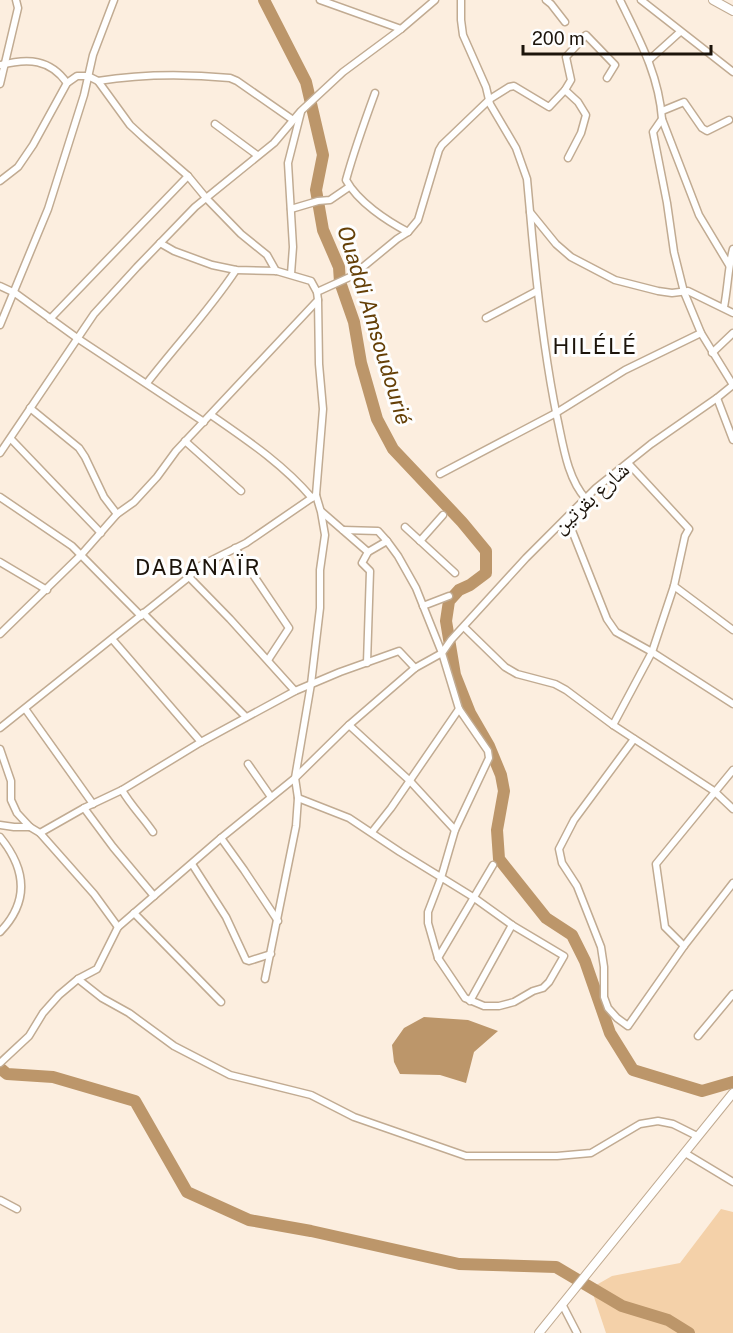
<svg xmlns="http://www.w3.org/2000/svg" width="733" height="1333" font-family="'Public Sans','Noto Naskh Arabic',sans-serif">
	<rect width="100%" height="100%" fill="#fceedf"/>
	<!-- green -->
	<polygon fill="#f4d1a9" points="721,1209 733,1212 733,1333 606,1333 591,1288 612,1276 680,1263"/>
	<!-- water -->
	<polygon fill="#bc966a" points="424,1017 468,1020 498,1031 474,1052 466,1083 440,1075 400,1074 394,1062 392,1045 404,1028"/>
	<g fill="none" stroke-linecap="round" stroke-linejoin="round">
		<!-- river -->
		<g stroke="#bc966a" stroke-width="12">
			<polyline points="264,0 306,82 323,155 316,190 323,230 339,267 340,282 354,322 361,363 377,419 393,449 462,522 486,551 486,573 470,585 459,590 449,601 446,621 455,675 470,713 489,746 501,775 504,791 497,830 499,859 546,918 572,935 585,961 610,1033 633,1070 702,1091 733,1082"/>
			<polyline points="0,1068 7,1074 53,1077 135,1101 187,1192 249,1220 311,1231 459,1264 556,1267 622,1306 668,1320 689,1333"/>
		</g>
		<defs>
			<g id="minor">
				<polyline points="320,0 401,29"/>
				<polyline points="461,0 461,20 463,35 486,87 490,104 516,148 527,179 530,212 556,244 571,257 615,280 658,291 672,293 688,291 733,313"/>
				<polyline points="546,0 551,4 565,22"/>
				<path d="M 620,0 C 639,39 659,75 662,119 L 653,132 L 667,203 L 674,252 L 684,292 L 701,333 L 733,385"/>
				<polyline points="641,0 733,72"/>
				<polyline points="649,60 680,32"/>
				<path d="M 1,65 C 28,58 50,59 67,83"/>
				<path d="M 98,81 C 142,74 186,74 230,78 L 237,81 L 293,120"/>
				<polyline points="0,84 18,8 16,0"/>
				<polyline points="565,90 578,102 586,115 581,133 568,158"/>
				<path d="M 375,93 C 364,123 354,151 346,180 C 358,202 387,221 408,232"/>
				<polyline points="662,111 684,102 702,128 707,131 729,120"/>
				<polyline points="662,119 699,215 729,265"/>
				<polyline points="215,124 257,155"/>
				<polyline points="0,181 18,167 33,145 67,83 77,76 88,76 98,81 130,125 143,137 188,176 207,199 241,234 267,255 276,271"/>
				<polyline points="291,209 318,201 330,200 349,187"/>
				<path d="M 530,212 C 536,282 543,349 557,417 C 563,444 567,478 586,499"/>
				<polyline points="291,274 293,247 288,163 301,112"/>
				<polyline points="0,286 15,293 77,338 204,422"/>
				<polyline points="317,292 352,276 397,239 408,232 418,220 439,150 442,145 490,99 509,87 514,86 549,107 565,90 571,80 566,57 586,35 615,65 607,78"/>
				<path d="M 724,307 C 728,287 728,268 733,249"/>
				<polyline points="486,318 537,291"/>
				<polyline points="50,319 188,176"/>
				<polyline points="0,325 48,209 84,95 93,55 114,0"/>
				<polyline points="712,353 733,333"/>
				<path d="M 147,383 C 177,344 209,311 236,270"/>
				<polyline points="717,398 733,440"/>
				<polyline points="30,408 79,448 85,457 104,497 117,514"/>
				<path d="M 211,415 C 247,440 283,464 312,498"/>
				<polyline points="11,439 101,533"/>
				<polyline points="185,441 241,491"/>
				<polyline points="0,453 94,314 137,267 195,207 274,143 301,111 343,72 401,29 435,0"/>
				<polyline points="440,474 556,413 625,370 701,333"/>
				<polyline points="0,497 72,546 141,616"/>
				<polyline points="322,512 368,552 362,563 370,571 367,663"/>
				<polyline points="567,518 607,619 616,632 652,652 733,704"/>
				<polyline points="405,527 455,573"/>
				<polyline points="343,530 378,531 387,541"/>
				<polyline points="420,541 443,515"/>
				<polyline points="235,548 289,628 268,660"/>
				<polyline points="0,562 47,590"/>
				<polyline points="189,577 230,619 295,691"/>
				<polyline points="674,586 733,630"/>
				<polyline points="423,606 449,596"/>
				<polyline points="143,613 246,717"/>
				<polyline points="464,627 505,667 517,674 555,684 566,690 613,725 714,791 733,809"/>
				<polyline points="0,634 81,555 117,514 134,502 157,477 176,451 318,300 317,292 311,281 277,271 236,270 212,265 174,251 160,243"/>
				<polyline points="112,639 201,742"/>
				<polyline points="26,710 93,804"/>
				<polyline points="349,725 410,781 455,830"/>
				<polyline points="613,725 652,652 674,586 685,536 689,529 628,463"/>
				<polyline points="0,728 189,577 198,567 246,543 316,495 323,409 319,364 318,300"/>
				<polyline points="634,739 574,820 559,849 562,863 577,886 601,947 604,967 604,997 608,1008 617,1018 628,1026 684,946 733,883"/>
				<polyline points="0,749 11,781 11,800 17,813 30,827 40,833"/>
				<polyline points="248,764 271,797"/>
				<path d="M 122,790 C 131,806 143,817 153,832"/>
				<polyline points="298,798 349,818 400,852 473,897 512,925 564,956 549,982 543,988 533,991 514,1002 499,1006 484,1006 465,998 438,958 428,923 428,912 441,878 455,830 489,758 488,751 459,709 442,653 416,588 398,556 387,541 368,552"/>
				<polyline points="84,808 113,847 154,896"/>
				<polyline points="0,825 14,827 30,827"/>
				<polyline points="372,832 391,808 459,709"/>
				<path d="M 0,837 C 26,869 30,901 0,932"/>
				<polyline points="221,838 244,870 278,921"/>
				<polyline points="192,864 226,917 246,960 249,961 271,954"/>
				<polyline points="134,913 221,1002"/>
				<polyline points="118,927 94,894 40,833 84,808 122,790 201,742 295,691 340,672 399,651 415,668"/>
				<polyline points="684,946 665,927 656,864 733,770"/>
				<polyline points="438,958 493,865"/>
				<polyline points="78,979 102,998 129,1013 174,1046 230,1075 311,1095 354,1117 466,1156 557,1156 591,1153 640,1124 658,1121 673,1124 697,1136"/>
				<polyline points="265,979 296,826 298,798 295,778 311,684 320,608 320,570 325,535 321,512 316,495"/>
				<polyline points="470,1001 512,925"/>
				<polyline points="698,1036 733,994"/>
				<polyline points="0,1063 29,1036 43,1013 59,995 78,979 97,969 118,927 221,838 295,778 349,725 415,668 442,653 451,640 526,558 596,488 651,444 717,398 733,385"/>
				<polyline points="685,1153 733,1182"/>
				<polyline points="0,1200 17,1209"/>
				<polyline points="562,1304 577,1333"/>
			</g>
			<g id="tertiary">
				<polyline points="713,0 733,11"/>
				<polyline points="539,1333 733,1093"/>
			</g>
		</defs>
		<!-- minor casing -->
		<use href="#minor" stroke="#c1ab92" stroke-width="9"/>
		<!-- tertiary casing -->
		<use href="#tertiary" stroke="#c1ab92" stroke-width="10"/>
		<!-- minor -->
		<use href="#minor" stroke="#fff" stroke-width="6"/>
		<!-- tertiary -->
		<use href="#tertiary" stroke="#fff" stroke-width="8"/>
	</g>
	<g text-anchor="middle" stroke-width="6" stroke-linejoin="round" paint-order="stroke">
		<!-- street labels -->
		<g font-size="21" fill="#1c140b" stroke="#fefefe">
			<text transform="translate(591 498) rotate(-42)" y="7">شارع بقرتين</text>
		</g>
		<!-- water labels -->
		<g font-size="22" font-style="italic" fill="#643f06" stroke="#fefefe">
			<text transform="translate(375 325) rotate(73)" y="8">Ouaddi Amsoudourié</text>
		</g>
		<!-- neighbourhood labels -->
		<g font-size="22" letter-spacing="1.5" fill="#1c140b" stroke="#fefefe">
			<text x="595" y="354">HILÉLÉ</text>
			<text x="198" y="575">DABANAÏR</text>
		</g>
	</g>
	<!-- scale -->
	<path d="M523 45v9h188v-9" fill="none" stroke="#1c140b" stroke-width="3"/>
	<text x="532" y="45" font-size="18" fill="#1c140b" stroke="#fefefe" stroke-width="4.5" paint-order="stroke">200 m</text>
</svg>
